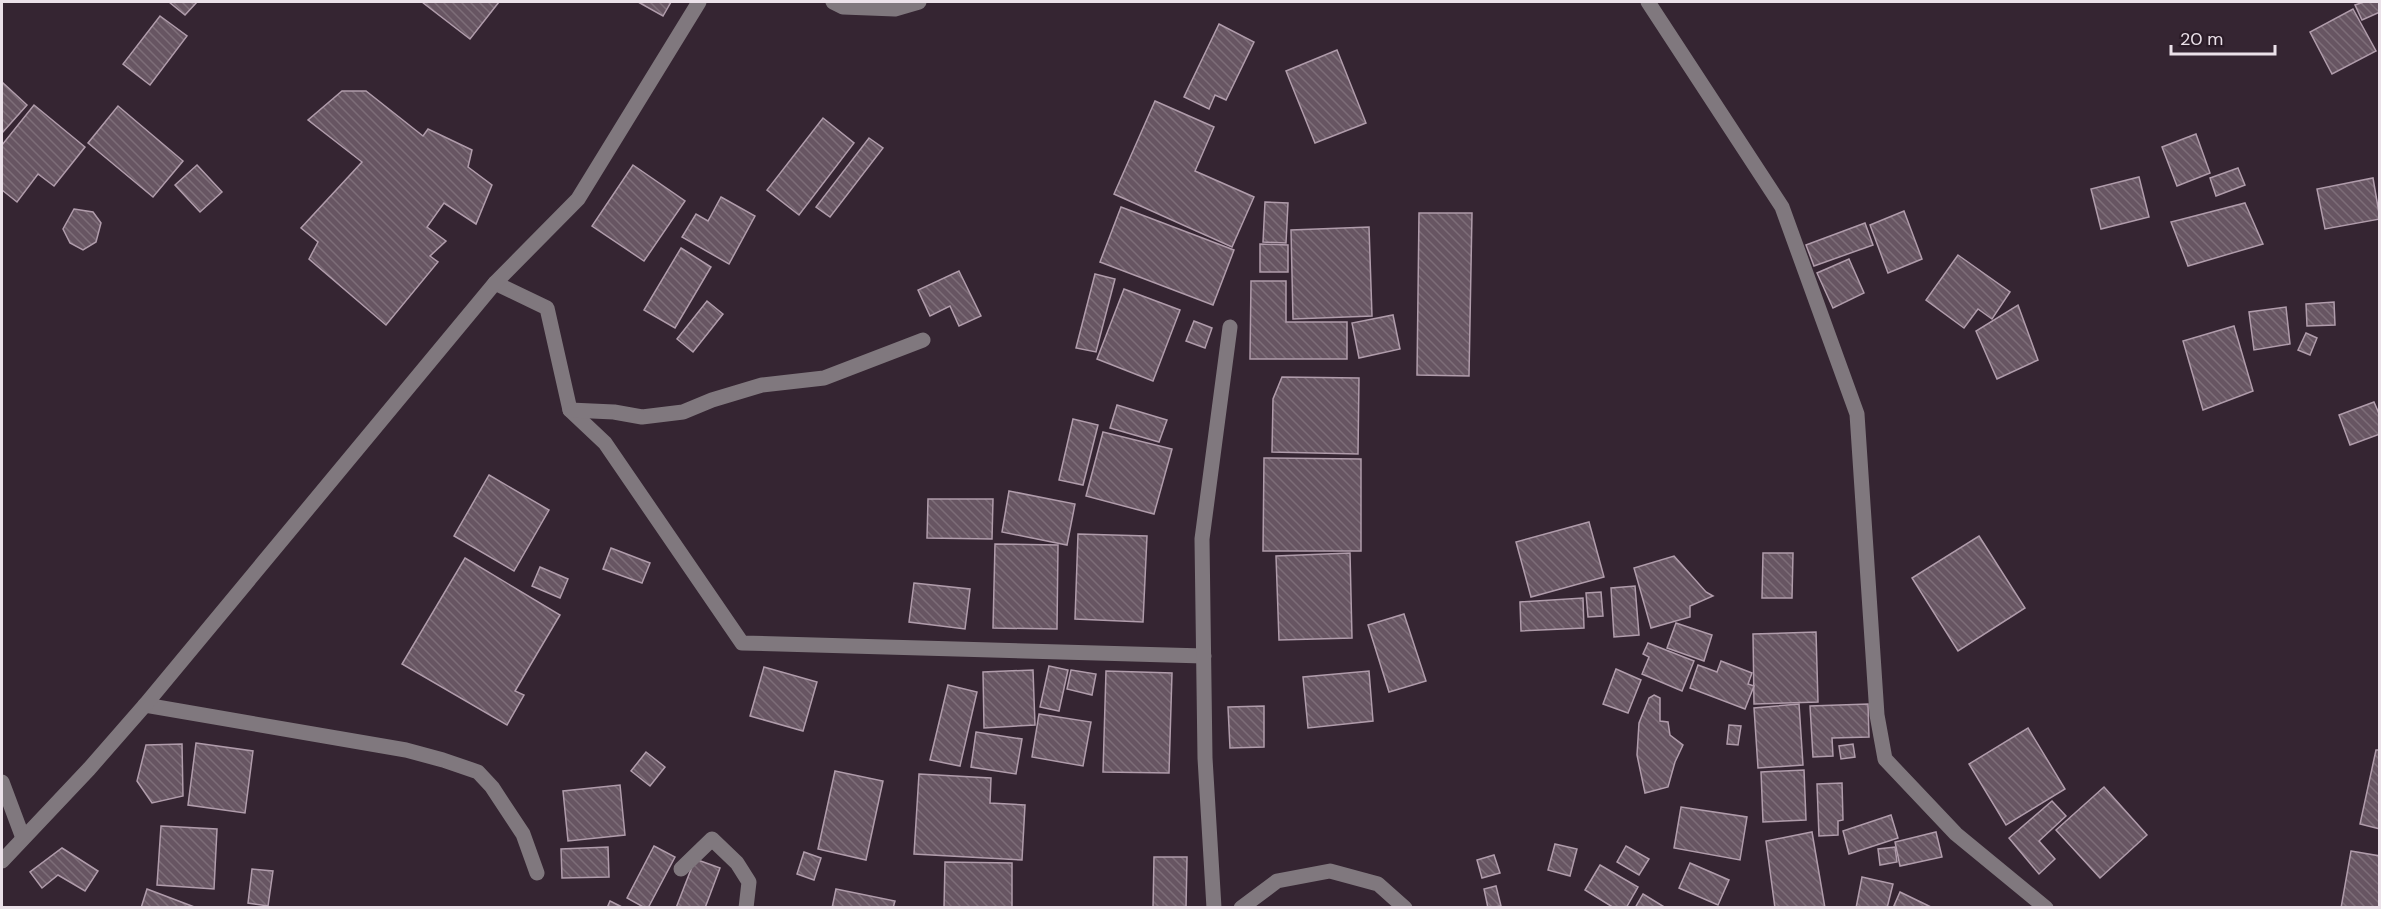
<svg xmlns="http://www.w3.org/2000/svg" width="2381" height="909" font-family="'DM Sans',sans-serif">
	<defs>
		<pattern id="building-back-hatch" width="6" height="6" patternUnits="userSpaceOnUse" patternTransform="scale(1.5)"><rect width="6" height="6" fill="#675562"/><path d="M-1 5l2 2M0 0l6 6M5-1l2 2" fill="none" stroke="#7d6d78"/></pattern>
	</defs>
	<rect width="100%" height="100%" fill="#352532"/>
	<!-- building -->
	<g fill="url(#building-back-hatch)" stroke="#b09cab" stroke-width="1.5">
		<polygon points="169,2 197,2 185,15"/>
		<polygon points="422,2 499,2 470,39"/>
		<polygon points="638,2 671,2 663,16"/>
		<polygon points="2364,2 2380,2 2380,12 2362,20 2355,5"/>
		<polygon points="2353,9 2376,51 2332,74 2310,32"/>
		<polygon points="160,16 187,36 150,85 123,64"/>
		<polygon points="1219,24 1254,42 1226,100 1215,95 1209,109 1184,97"/>
		<polygon points="1337,50 1366,123 1315,143 1286,71"/>
		<polygon points="2,82 27,105 2,133"/>
		<polygon points="342,91 366,91 423,136 428,129 472,150 468,167 492,185 476,224 444,203 427,227 446,241 430,256 438,262 386,325 309,259 318,242 301,228 362,162 308,120"/>
		<polygon points="1155,101 1214,127 1195,171 1254,197 1232,247 1114,194"/>
		<polygon points="34,105 85,147 54,186 38,174 17,202 2,190 2,145"/>
		<polygon points="118,106 183,161 153,197 88,143"/>
		<polygon points="823,118 854,143 799,215 767,190"/>
		<polygon points="2196,134 2210,173 2177,186 2162,147"/>
		<polygon points="869,138 883,148 830,217 816,207"/>
		<polygon points="197,165 222,192 200,212 175,185"/>
		<polygon points="633,165 685,201 644,261 592,226"/>
		<polygon points="2238,168 2245,185 2216,196 2210,178"/>
		<polygon points="2139,177 2149,217 2101,229 2091,189"/>
		<polygon points="2373,178 2380,219 2325,229 2317,189"/>
		<polygon points="721,197 755,216 729,264 682,237 696,214 708,221"/>
		<polygon points="1265,202 1288,203 1286,243 1263,242"/>
		<polygon points="2245,203 2263,244 2188,266 2171,222"/>
		<polygon points="1121,207 1234,250 1213,305 1100,262"/>
		<polygon points="74,209 93,212 101,223 96,242 83,250 70,243 63,229"/>
		<polygon points="1904,211 1922,259 1888,273 1870,225"/>
		<polygon points="1419,213 1472,213 1469,376 1417,375"/>
		<polygon points="1865,223 1873,245 1814,266 1806,245"/>
		<polygon points="1369,227 1372,316 1293,319 1291,230"/>
		<polygon points="1260,244 1288,245 1288,272 1260,272"/>
		<polygon points="681,248 711,267 675,328 644,310"/>
		<polygon points="1958,255 2010,292 1992,319 1978,309 1964,328 1926,300"/>
		<polygon points="1849,259 1864,293 1833,308 1817,273"/>
		<polygon points="959,271 981,316 959,326 950,306 930,316 918,290"/>
		<polygon points="1095,274 1115,279 1096,352 1076,348"/>
		<polygon points="1251,281 1286,281 1286,322 1347,322 1347,359 1250,359"/>
		<polygon points="1124,289 1180,310 1153,381 1097,359"/>
		<polygon points="707,301 723,314 693,352 677,339"/>
		<polygon points="2334,302 2335,325 2307,326 2306,304"/>
		<polygon points="2018,305 2038,360 1997,379 1976,331"/>
		<polygon points="2286,307 2290,344 2254,350 2249,312"/>
		<polygon points="1393,315 1400,349 1359,358 1352,323"/>
		<polygon points="1194,321 1212,328 1205,348 1186,341"/>
		<polygon points="2234,326 2253,391 2203,410 2183,341"/>
		<polygon points="2306,333 2317,338 2310,355 2298,350"/>
		<polygon points="1282,377 1359,378 1358,454 1272,452 1273,399"/>
		<polygon points="2374,402 2380,416 2380,434 2350,445 2339,415"/>
		<polygon points="1117,405 1167,420 1159,442 1110,428"/>
		<polygon points="1073,419 1098,425 1083,485 1059,480"/>
		<polygon points="1103,432 1172,449 1154,514 1086,496"/>
		<polygon points="1264,458 1361,459 1361,551 1263,551"/>
		<polygon points="489,475 549,510 514,571 454,536"/>
		<polygon points="1009,491 1075,504 1067,545 1002,532"/>
		<polygon points="928,499 993,499 992,539 927,538"/>
		<polygon points="1589,522 1604,577 1531,597 1516,542"/>
		<polygon points="1078,534 1147,536 1143,622 1075,619"/>
		<polygon points="1979,536 2025,608 1958,651 1912,578"/>
		<polygon points="995,544 1058,545 1057,629 993,628"/>
		<polygon points="611,548 650,563 642,583 603,569"/>
		<polygon points="1350,553 1352,638 1279,640 1276,556"/>
		<polygon points="1763,553 1793,553 1792,598 1762,598"/>
		<polygon points="1674,556 1706,592 1713,596 1690,606 1690,617 1651,628 1634,568"/>
		<polygon points="465,558 560,615 515,691 524,695 507,725 402,664"/>
		<polygon points="540,567 568,579 560,598 532,586"/>
		<polygon points="914,583 970,589 965,629 909,622"/>
		<polygon points="1635,586 1639,635 1614,637 1611,588"/>
		<polygon points="1601,592 1603,616 1588,617 1586,593"/>
		<polygon points="1583,598 1584,628 1521,631 1520,602"/>
		<polygon points="1404,614 1426,681 1389,692 1368,625"/>
		<polygon points="1676,623 1712,635 1704,661 1667,648"/>
		<polygon points="1816,632 1818,702 1754,704 1753,634"/>
		<polygon points="1648,643 1694,661 1682,691 1642,674 1649,657 1643,654"/>
		<polygon points="1721,661 1752,673 1748,684 1754,686 1745,709 1690,688 1698,665 1717,672"/>
		<polygon points="1049,666 1068,670 1059,711 1040,707"/>
		<polygon points="764,667 817,682 803,731 750,716"/>
		<polygon points="1616,669 1641,680 1628,713 1603,704"/>
		<polygon points="1033,670 1035,725 984,728 983,672"/>
		<polygon points="1071,670 1096,674 1092,695 1067,689"/>
		<polygon points="1106,671 1172,673 1169,773 1103,772"/>
		<polygon points="1369,671 1373,721 1308,728 1303,677"/>
		<polygon points="948,685 977,692 960,766 930,760"/>
		<polygon points="1654,695 1660,698 1660,721 1668,722 1670,735 1683,745 1675,762 1668,787 1645,793 1637,755 1639,723 1649,698"/>
		<polygon points="1799,704 1803,765 1758,768 1754,708"/>
		<polygon points="1868,704 1869,737 1832,738 1833,756 1813,757 1810,706"/>
		<polygon points="1264,706 1264,747 1230,748 1228,707"/>
		<polygon points="1039,714 1091,722 1083,766 1032,757"/>
		<polygon points="1729,725 1741,726 1738,745 1727,744"/>
		<polygon points="2028,728 2065,789 2006,825 1969,764"/>
		<polygon points="976,732 1022,739 1016,774 971,767"/>
		<polygon points="196,743 253,751 245,813 188,805"/>
		<polygon points="182,744 183,796 152,803 137,781 146,745"/>
		<polygon points="1853,744 1855,757 1841,759 1839,746"/>
		<polygon points="2376,750 2380,750 2380,829 2360,824"/>
		<polygon points="646,752 665,767 650,786 631,771"/>
		<polygon points="1804,770 1806,820 1763,822 1761,772"/>
		<polygon points="835,771 883,781 866,860 818,849"/>
		<polygon points="919,774 991,778 990,803 1025,805 1022,860 914,854"/>
		<polygon points="1842,783 1843,820 1838,821 1838,835 1819,836 1817,784"/>
		<polygon points="620,785 625,835 568,841 563,791"/>
		<polygon points="2104,787 2147,835 2100,878 2056,830"/>
		<polygon points="2052,801 2066,816 2039,841 2055,859 2039,874 2009,838"/>
		<polygon points="1681,807 1747,817 1740,860 1674,848"/>
		<polygon points="1891,815 1898,838 1849,854 1843,831"/>
		<polygon points="161,826 217,829 214,889 157,885"/>
		<polygon points="1812,832 1825,908 1775,908 1766,841"/>
		<polygon points="1936,832 1942,857 1900,866 1895,842"/>
		<polygon points="1555,844 1577,849 1570,876 1548,870"/>
		<polygon points="654,846 675,857 648,908 645,908 627,898"/>
		<polygon points="1626,846 1649,859 1639,875 1617,862"/>
		<polygon points="608,847 609,877 562,878 561,849"/>
		<polygon points="1895,847 1897,862 1880,865 1878,849"/>
		<polygon points="62,848 98,871 85,891 58,875 42,888 30,872"/>
		<polygon points="2351,851 2380,856 2380,908 2341,908"/>
		<polygon points="804,852 821,858 814,880 797,874"/>
		<polygon points="1494,855 1500,873 1482,878 1477,860"/>
		<polygon points="1154,857 1187,857 1186,908 1153,908"/>
		<polygon points="695,859 720,868 705,908 676,908"/>
		<polygon points="945,862 1012,863 1012,908 944,908"/>
		<polygon points="1690,863 1729,880 1718,905 1679,888"/>
		<polygon points="1600,865 1638,887 1626,908 1614,908 1585,890"/>
		<polygon points="252,869 273,871 268,906 248,903"/>
		<polygon points="1862,877 1893,884 1887,908 1856,908"/>
		<polygon points="1496,886 1501,906 1488,908 1484,889"/>
		<polygon points="147,889 197,908 141,908"/>
		<polygon points="836,889 895,901 893,908 832,908"/>
		<polygon points="1900,892 1933,908 1893,908"/>
		<polygon points="1643,894 1666,908 1635,908"/>
		<polygon points="610,901 624,908 607,908"/>
	</g>
	<g fill="none" stroke-linecap="round" stroke-linejoin="round">
		<!-- minor -->
		<g stroke="#80787e" stroke-width="15">
			<polyline points="833,2 843,7 895,9 919,2"/>
			<polyline points="1648,2 1782,207 1857,414 1877,715 1885,759 1956,834 2046,908"/>
			<polyline points="495,283 547,308 570,410 605,443 742,643 1204,656"/>
			<polyline points="570,410 614,412 642,417 683,412 712,400 762,385 824,378 923,340"/>
			<polyline points="145,705 406,750 443,760 478,772 492,787 523,834 537,873"/>
			<polyline points="2,782 23,838"/>
			<polyline points="2,861 89,769 145,705 495,283 578,199 699,2"/>
			<polyline points="681,869 712,839 737,863 749,882 746,908"/>
			<polyline points="1214,908 1205,758 1202,539 1230,327"/>
			<polyline points="1241,908 1277,881 1330,871 1378,884 1405,908"/>
		</g>
	</g>
	<!-- border -->
	<rect width="2381" height="909" fill="none" stroke="#ebe1e9" stroke-width="6"/>
	<!-- scale -->
	<path d="M2171 45v9h104v-9" fill="none" stroke="#ebe1e9" stroke-width="3"/>
	<text x="2180" y="45" font-size="18" fill="#ebe1e9" stroke="#2b1c28" stroke-width="4.5" paint-order="stroke">20 m</text>
</svg>
